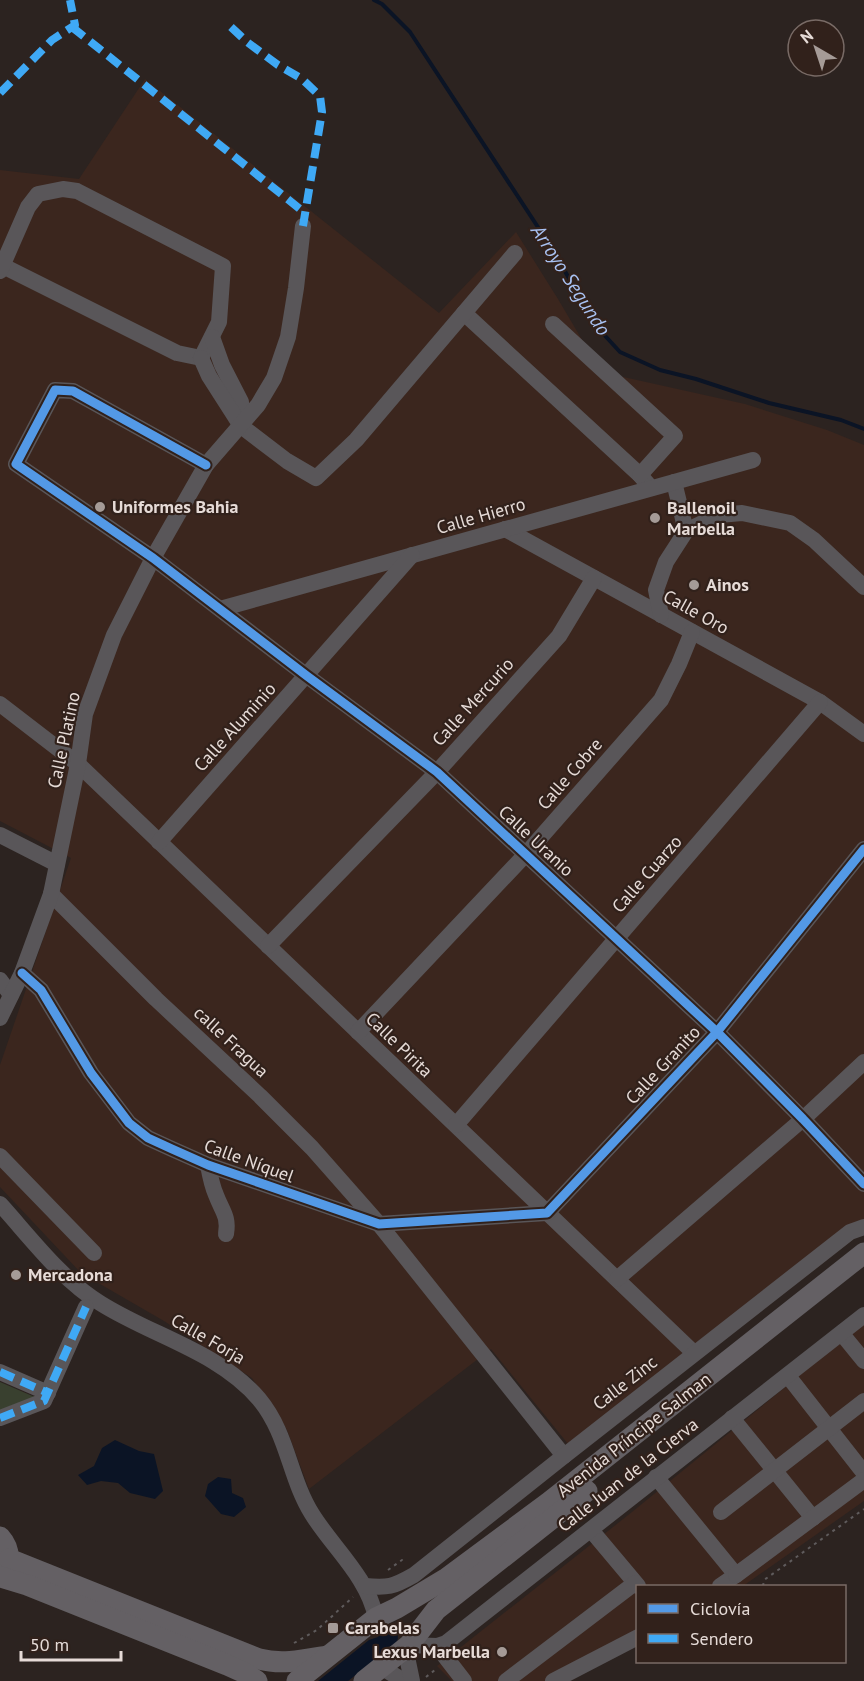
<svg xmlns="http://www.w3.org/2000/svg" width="864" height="1681" font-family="'PT Sans',sans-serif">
	<rect width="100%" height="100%" fill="#2c2320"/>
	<!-- built -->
	<g fill="#3b261e">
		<polygon points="145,79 439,313 516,232 558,299 601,372 745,404 827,430 864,445 864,1231 577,1455 491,1349 309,1489 287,1430 252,1378 164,1321 81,1273 0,1187 0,1065 71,858 0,821 0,170 79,179"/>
		<polygon points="864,1323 864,1501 743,1586 638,1586 637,1644 559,1681 452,1681 437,1666 632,1512"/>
	</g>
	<!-- green -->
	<polygon fill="#39402f" points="0,1382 37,1398 0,1411"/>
	<!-- water -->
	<g fill="#0b1425">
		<polygon points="115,1440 139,1451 154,1454 163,1491 155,1499 130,1493 118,1483 101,1481 87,1485 78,1475 94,1466 102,1448"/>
		<polygon points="218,1477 231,1479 232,1493 243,1498 246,1507 234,1517 221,1514 205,1496 208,1484"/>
		<path d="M 390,1627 L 397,1633 C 400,1642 395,1645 387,1647 L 383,1654 L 348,1681 L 318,1681 L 369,1640 L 378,1637 L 383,1629 Z"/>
	</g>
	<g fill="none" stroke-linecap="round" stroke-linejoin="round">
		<!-- stream -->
		<polyline stroke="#0b1425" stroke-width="4" points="374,0 382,4 410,32 551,247 597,327 620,352 660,370 696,379 769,403 841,420 864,429"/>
		<!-- path -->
		<g stroke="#5f5b5c" stroke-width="2" stroke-dasharray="3 4.5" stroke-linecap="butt">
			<polyline points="388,1570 402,1560 404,1563"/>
			<polyline points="763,1586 764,1580 864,1509"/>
			<polyline points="294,1643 317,1630 353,1597"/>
			<polyline points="426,1677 435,1670"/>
		</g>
		<!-- minor -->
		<g stroke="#595659" stroke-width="16">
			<polyline points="3,266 177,353 201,358"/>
			<polyline points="0,271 28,207 38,194 63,189 77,191 223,266 219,322 201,358"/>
			<polyline points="464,313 640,475 651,488"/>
			<polyline points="553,324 675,436 640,475"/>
			<polyline points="212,337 222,365 241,402 241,426"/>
			<polyline points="201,358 209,376 241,426 287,461 316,478 356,440 515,253"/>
			<polyline points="206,465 73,391 55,390 16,464 153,558 307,676 437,772 717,1032 803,1119 864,1184"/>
			<polyline points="674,482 686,531"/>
			<polyline points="505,529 820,702 864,734"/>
			<polyline points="220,609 753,460"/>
			<polyline points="661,615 656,590 666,562 686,531 719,515 742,513 790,523 814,540 864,587"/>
			<polyline points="0,704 78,764 694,1353"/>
			<polyline points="0,835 57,864"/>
			<polyline points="159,842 412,555"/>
			<polyline points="51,894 156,999 260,1096 312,1148 379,1224 564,1456"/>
			<polyline points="268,946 437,772 559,636 594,578"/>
			<polyline points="22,973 41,990 91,1073 129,1123 148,1138 172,1149 208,1165 379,1224 547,1213 717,1032 864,849"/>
			<polyline points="0,980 11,995"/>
			<polyline points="0,1018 22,973 51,894 78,764 85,714 114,635 153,558 206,465 258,405 274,378 288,337 296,288 303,226"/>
			<polyline points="358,1032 526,854 661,700 679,664 692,632"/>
			<polyline points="456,1125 820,702"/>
			<polyline points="0,1156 94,1253"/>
			<path d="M 208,1165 C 210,1176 212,1186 216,1195 C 222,1211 229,1216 226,1234"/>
			<path d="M 0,1204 C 30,1237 61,1279 100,1303 C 152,1336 218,1351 259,1399 C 288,1434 289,1477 312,1514 C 333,1548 368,1577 376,1618"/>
			<polyline points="617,1279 803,1119 864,1062"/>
			<polyline points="842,1334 864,1361"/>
			<polyline points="0,1372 48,1393"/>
			<polyline points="788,1376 864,1473"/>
			<polyline points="0,1418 44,1401 86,1307"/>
			<polyline points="732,1418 813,1518"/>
			<polyline points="656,1477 736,1575 720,1586"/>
			<polyline points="721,1512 864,1401"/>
			<polyline points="591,1530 638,1586"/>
			<polyline points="736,1575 864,1480"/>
			<path d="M 365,1586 C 388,1588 393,1587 414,1575 L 564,1456 L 850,1232 L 864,1227"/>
			<polyline points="437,1646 464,1681"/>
			<polyline points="381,1667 404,1681"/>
			<polyline points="412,1681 407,1657 409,1645 437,1646 446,1643 864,1315"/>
			<polyline points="506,1681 635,1583"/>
			<polyline points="553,1681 638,1637"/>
		</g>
		<!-- major -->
		<g stroke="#646064" stroke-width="21">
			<path d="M 0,1537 C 9,1547 10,1558 6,1570"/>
			<path d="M 9,1559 L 259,1659 C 282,1665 304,1660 327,1656"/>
			<polyline points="1,1577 27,1585 227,1665 245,1673 257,1681"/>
			<polyline points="297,1681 376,1618 397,1608 447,1578 548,1503 864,1253"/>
			<polyline points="364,1681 409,1645 436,1610 587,1491"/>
		</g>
		<!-- quiet -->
		<g stroke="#3fa9f5" stroke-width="8" stroke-dasharray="15 8" stroke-linecap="butt">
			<polyline points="72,27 305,213"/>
			<polyline points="231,27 247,42 278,65 302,79 320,96 322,112 303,226"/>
			<polyline points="0,93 52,40 75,25 70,0"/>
			<polyline points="0,1372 48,1393"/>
			<polyline points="0,1418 44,1401 86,1307"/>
		</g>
		<defs>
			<g id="cycleway">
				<polyline points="206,465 73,391 55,390 16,464 153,558 307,676 437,772 717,1032 803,1119 864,1184"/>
				<polyline points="22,973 41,990 91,1073 129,1123 148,1138 172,1149 208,1165 379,1224 547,1213 717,1032 864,849"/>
			</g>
		</defs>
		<!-- cycleway casing -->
		<use href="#cycleway" stroke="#31211b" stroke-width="13"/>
		<!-- cycleway -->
		<use href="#cycleway" stroke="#5399e6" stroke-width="9"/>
	</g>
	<!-- markers -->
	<g fill="#a59b97" stroke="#31211b" stroke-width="2">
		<circle cx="100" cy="507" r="6"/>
		<circle cx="655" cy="518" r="6"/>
		<circle cx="694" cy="585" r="6"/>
		<circle cx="16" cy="1275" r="6"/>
		<rect x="327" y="1622" width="12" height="12" rx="3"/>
		<circle cx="502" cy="1652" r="6"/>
	</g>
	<g text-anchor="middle" stroke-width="4.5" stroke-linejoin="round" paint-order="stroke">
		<!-- poi labels -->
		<g font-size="18" font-weight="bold" fill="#e6dbd7" stroke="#31211b" text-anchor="start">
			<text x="112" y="513">Uniformes Bahia</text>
			<text x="667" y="514">Ballenoil<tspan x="667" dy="21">Marbella</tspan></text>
			<text x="706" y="591">Ainos</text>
			<text x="28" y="1281">Mercadona</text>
			<text x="345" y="1634">Carabelas</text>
			<text x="490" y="1658" text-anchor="end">Lexus Marbella</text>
		</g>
		<!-- street labels -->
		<g font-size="18" fill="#e6dbd7" stroke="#31211b">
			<text transform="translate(481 516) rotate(-16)" y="6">Calle Hierro</text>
			<text transform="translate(696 612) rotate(29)" y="6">Calle Oro</text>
			<text transform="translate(473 702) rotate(-48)" y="6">Calle Mercurio</text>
			<text transform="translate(235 727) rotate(-48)" y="6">Calle Aluminio</text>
			<text transform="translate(64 740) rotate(-78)" y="6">Calle Platino</text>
			<text transform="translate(570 774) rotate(-49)" y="6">Calle Cobre</text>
			<text transform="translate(536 841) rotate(43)" y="6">Calle Uranio</text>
			<text transform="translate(647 874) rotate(-49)" y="6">Calle Cuarzo</text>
			<text transform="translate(231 1042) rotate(43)" y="6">calle Fragua</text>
			<text transform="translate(399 1045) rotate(44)" y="6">Calle Pirita</text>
			<text transform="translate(663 1065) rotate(-47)" y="6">Calle Granito</text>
			<text transform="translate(249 1161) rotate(20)" y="6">Calle Níquel</text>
			<text transform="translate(208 1339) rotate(30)" y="6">Calle Forja</text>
			<text transform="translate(625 1383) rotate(-38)" y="6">Calle Zinc</text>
			<text transform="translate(634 1435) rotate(-38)" y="6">Avenida Príncipe Salman</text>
			<text transform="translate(628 1475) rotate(-38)" y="6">Calle Juan de la Cierva</text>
		</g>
		<!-- water labels -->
		<g font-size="20" font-style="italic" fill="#a8c1f1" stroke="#31211b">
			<text transform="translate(571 280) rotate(57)" y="7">Arroyo Segundo</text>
		</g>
	</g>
	<!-- legend -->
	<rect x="636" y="1585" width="210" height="78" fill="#31211b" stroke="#796b66" stroke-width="1.5"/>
	<rect x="648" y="1604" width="30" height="9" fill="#5399e6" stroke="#796b66" stroke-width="1.5"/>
	<text x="690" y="1615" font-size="18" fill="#e6dbd7">Ciclovía</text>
	<rect x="648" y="1634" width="30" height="9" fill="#3fa9f5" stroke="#796b66" stroke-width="1.5"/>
	<text x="690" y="1645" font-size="18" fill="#e6dbd7">Sendero</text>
	<!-- north arrow -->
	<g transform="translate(816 48) rotate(321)"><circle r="28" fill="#31211b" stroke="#796b66" stroke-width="1.5"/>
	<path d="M0-4.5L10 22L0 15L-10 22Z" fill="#a59b97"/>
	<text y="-9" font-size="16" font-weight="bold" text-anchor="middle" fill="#e6dbd7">N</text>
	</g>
	<!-- scale -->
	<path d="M21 1651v9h100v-9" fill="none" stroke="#e6dbd7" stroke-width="3"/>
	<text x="30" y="1651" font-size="18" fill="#e6dbd7" stroke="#31211b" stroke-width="4.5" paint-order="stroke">50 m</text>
</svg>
